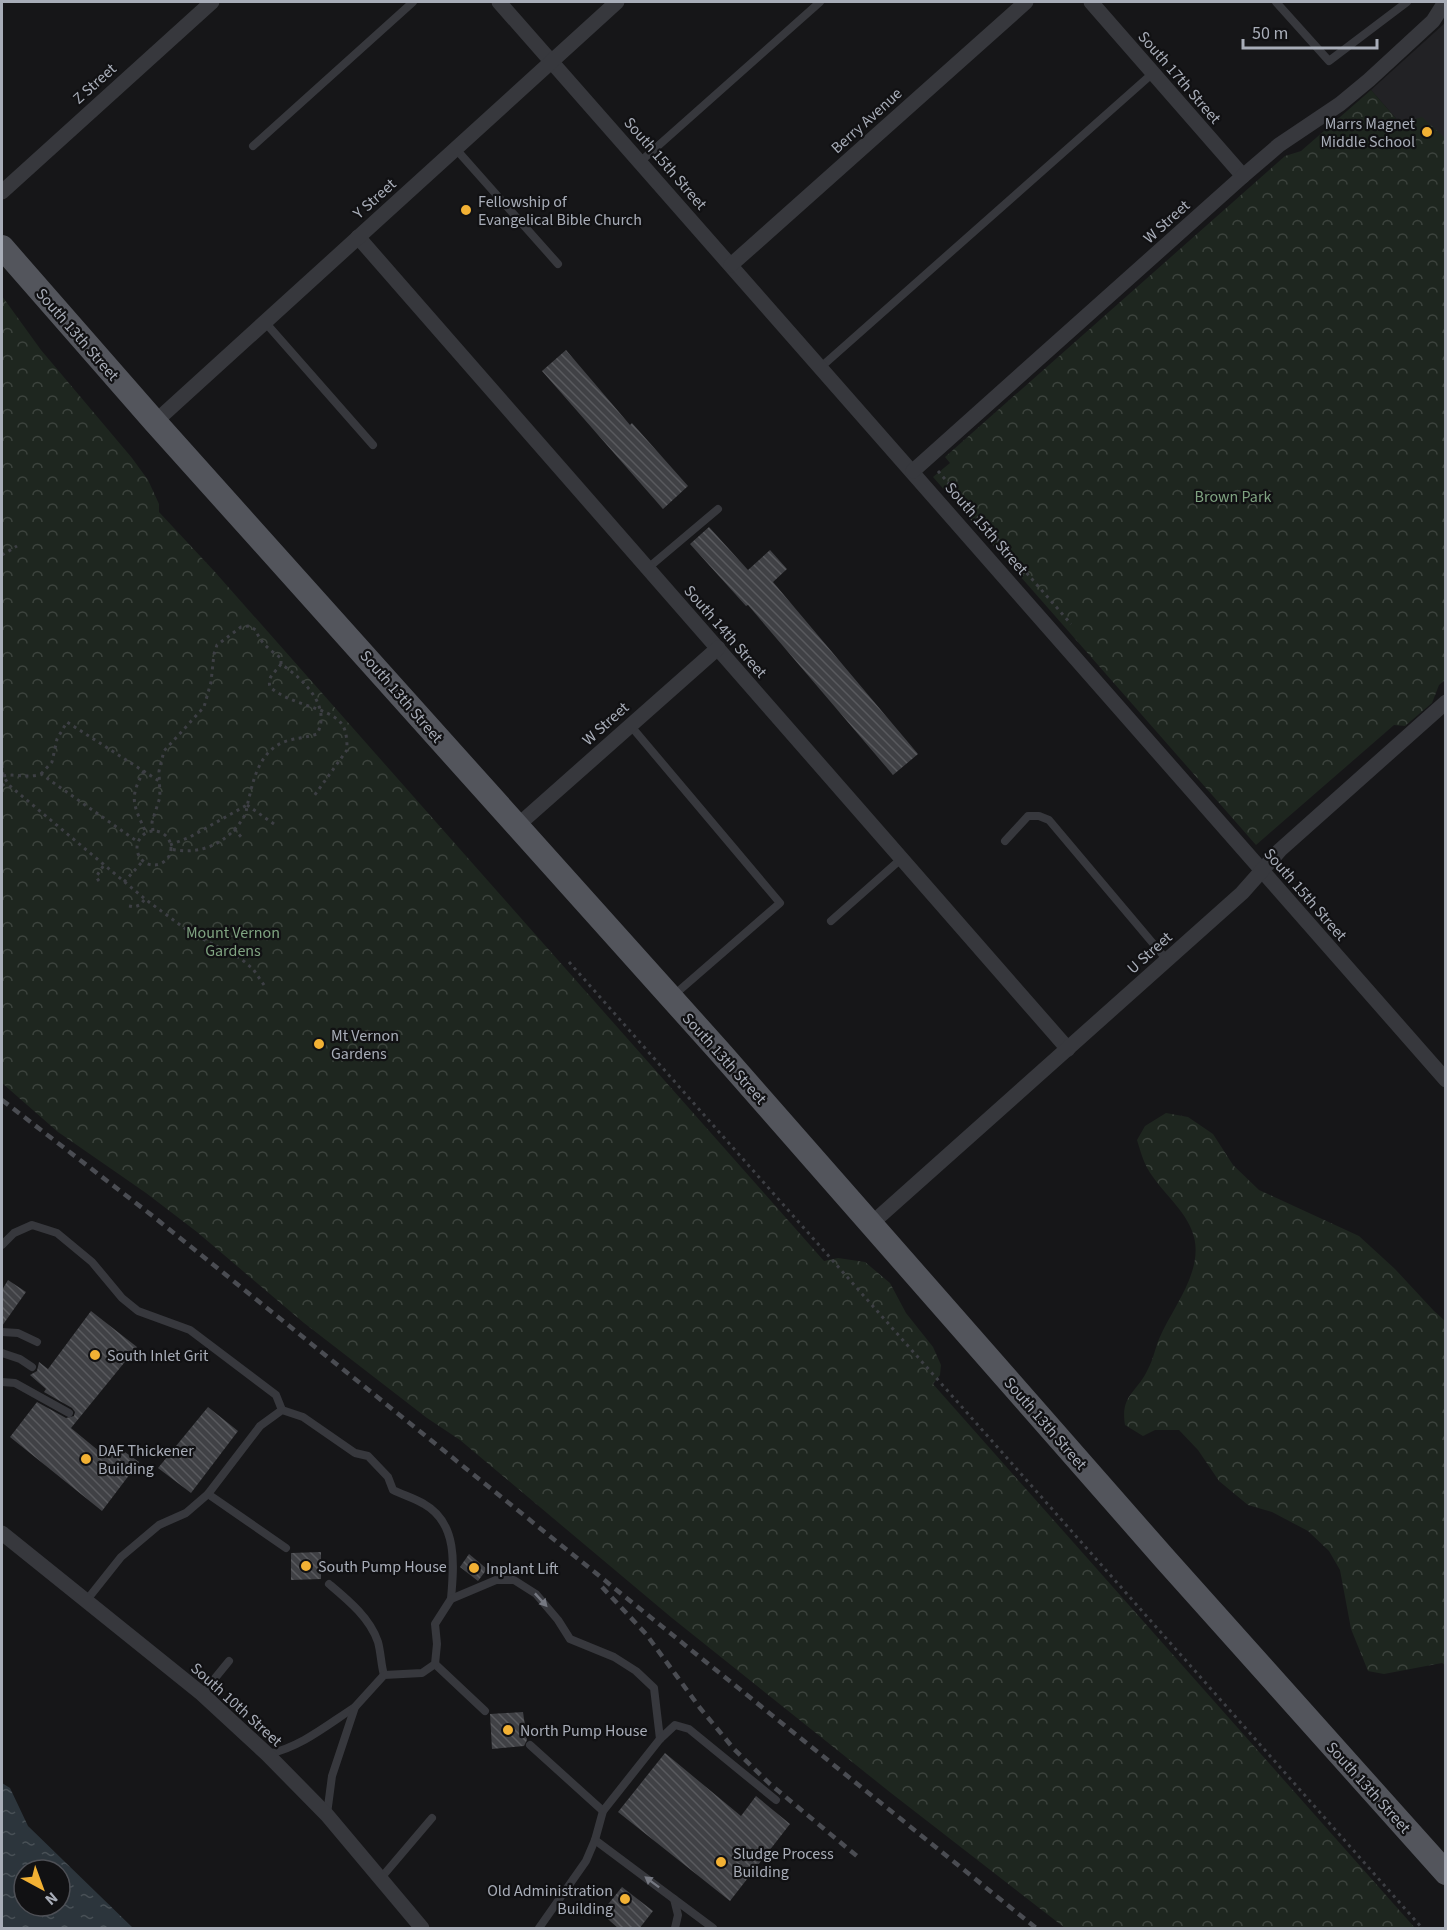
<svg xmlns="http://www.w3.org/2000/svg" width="1447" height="1930" font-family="'Source Sans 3',sans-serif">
	<defs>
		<pattern id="forest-crowns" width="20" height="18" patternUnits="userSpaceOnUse" patternTransform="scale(1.5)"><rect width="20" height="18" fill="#1e261f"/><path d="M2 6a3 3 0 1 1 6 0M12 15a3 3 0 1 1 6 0" fill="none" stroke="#3c433d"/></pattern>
		<pattern id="water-ripples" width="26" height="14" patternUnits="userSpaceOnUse" patternTransform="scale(1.5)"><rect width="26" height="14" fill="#2c353c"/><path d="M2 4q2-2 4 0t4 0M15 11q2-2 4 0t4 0" fill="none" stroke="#485056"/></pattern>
		<pattern id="building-back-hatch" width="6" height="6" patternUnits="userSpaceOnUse" patternTransform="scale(1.5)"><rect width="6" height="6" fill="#404145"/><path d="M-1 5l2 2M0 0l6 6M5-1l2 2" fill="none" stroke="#595a5e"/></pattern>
	</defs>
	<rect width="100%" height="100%" fill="#161618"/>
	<!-- built -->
	<polygon fill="#222225" points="1445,23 1445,174 1371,90"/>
	<!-- forest -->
	<g fill="url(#forest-crowns)">
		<polygon points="1371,90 1400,123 1422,117 1445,138 1445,680 1439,685 1432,703 1405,726 1394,725 1256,845 933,477 950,463 945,457 1285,156 1301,151"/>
		<polygon points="2,296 41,350 132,458 148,480 159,504 159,512 215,572 824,1261 838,1258 865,1262 890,1283 906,1313 933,1347 941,1365 940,1375 933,1384 1415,1928 1065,1928 891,1793 672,1618 460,1440 427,1418 304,1323 197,1232 146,1193 58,1132 2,1083"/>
		<path d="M 1166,1113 L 1188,1117 L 1213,1134 L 1233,1165 L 1259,1190 L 1359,1236 L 1395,1269 L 1434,1311 L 1445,1321 L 1445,1665 L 1442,1663 L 1384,1674 L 1368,1671 L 1351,1629 L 1340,1570 L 1329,1551 L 1308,1531 L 1272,1512 L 1248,1505 L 1219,1481 L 1198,1450 L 1179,1430 L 1155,1430 L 1143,1436 L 1125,1425 C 1120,1395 1137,1393 1148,1369 C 1153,1360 1155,1349 1159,1339 C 1172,1308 1203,1273 1194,1237 C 1188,1213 1166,1196 1153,1177 C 1144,1165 1141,1153 1137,1140 L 1145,1126 Z"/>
	</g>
	<!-- water -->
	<path fill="url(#water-ripples)" fill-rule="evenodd" d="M 2,1783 L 10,1788 L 28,1826 L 133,1928 L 2,1928 ZM 24,1870 L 60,1870 L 60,1906 L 24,1906 Z"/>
	<!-- building -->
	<g fill="url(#building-back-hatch)">
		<polygon points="566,350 630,425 632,423 688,486 663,509 542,371"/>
		<polygon points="709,527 748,570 770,550 787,569 773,582 918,754 893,775 748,605 746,606 690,544"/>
		<polygon points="8,1280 26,1292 2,1326 2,1290"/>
		<polygon points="91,1311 137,1347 71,1428 105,1456 115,1445 139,1462 102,1511 10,1437 37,1402 66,1418 74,1416 75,1412 72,1408 44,1392 46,1389 30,1375 37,1371 39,1362 48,1369"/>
		<polygon points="208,1407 238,1431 191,1493 158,1468"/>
		<polygon points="321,1552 321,1579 291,1580 291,1553"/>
		<polygon points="469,1554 487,1569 478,1581 460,1567"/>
		<polygon points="523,1712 527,1740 524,1746 492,1749 490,1714"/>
		<polygon points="665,1753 741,1816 756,1796 790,1824 730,1901 618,1812"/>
		<polygon points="622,1887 653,1911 639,1929 619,1929 601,1913"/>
	</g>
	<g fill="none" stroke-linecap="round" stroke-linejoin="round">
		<!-- path -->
		<g stroke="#3d3f44" stroke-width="3" stroke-dasharray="3 4.5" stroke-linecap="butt">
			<polyline points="938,471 1071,624"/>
			<polyline points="2,555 17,546"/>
			<path d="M 281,664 C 275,673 267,676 270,687 C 290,705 328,707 341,723 C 347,730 347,742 347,750 L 314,796"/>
			<polyline points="2,765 3,776 10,786 145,899 191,933 240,958 253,969 264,985"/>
			<path d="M 144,771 C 128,799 134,805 146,833"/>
			<polyline points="41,774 52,762 57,739 67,722 159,781"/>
			<path d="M 3,776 C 17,773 27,779 41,774 L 138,842"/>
			<polyline points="2,786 6,782"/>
			<polyline points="247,805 274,824"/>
			<polyline points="234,829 242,838"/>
			<path d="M 153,831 L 152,822 L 160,797 L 159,771 L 164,751 L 204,707 L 211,682 L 214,654 L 217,645 L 241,627 L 249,626 L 256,630 C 260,643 270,650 281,658 L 281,664 C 303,679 332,706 317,734 C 300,740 284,737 270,751 C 255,766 252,787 247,806 C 246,811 247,811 245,815 C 229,843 201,856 170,849"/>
			<circle cx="154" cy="848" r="17"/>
			<polyline points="170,845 190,837 247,805"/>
			<polyline points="99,881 96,877 104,865"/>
			<polyline points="124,882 143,861"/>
			<polyline points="129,906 134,907 140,905 145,899"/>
			<polyline points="569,962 1422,1928"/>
		</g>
		<!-- lane -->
		<g stroke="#37383d" stroke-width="8">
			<polyline points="1276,2 1329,61 1407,2"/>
			<polyline points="253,146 413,2"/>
			<polyline points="455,148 558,264"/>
			<polyline points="641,161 820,2"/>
			<polyline points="264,321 373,445"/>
			<polyline points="821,367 1153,73"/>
			<polyline points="648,568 718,509"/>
			<polyline points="630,725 780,903 674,995"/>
			<polyline points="1005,841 1028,816 1039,816 1049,820 1167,960"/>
			<polyline points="831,921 901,859"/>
			<polyline points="2,1245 14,1233 32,1225 57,1233 92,1262 122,1298 138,1311 190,1330 276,1395 282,1410"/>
			<polyline points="2,1332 18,1333 37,1342"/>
			<polyline points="2,1353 20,1359 32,1367"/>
			<polyline points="2,1382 15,1383 69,1413"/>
			<polyline points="208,1494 286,1548"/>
			<path d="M 329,1584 C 348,1600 370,1618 378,1642 C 381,1653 381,1665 384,1675"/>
			<path d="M 86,1601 L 121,1557 L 159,1525 L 186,1513 L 208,1494 L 260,1426 L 282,1410 L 303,1417 L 355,1453 L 368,1456 L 388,1477 L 393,1490 C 403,1495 414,1498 424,1504 C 458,1523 454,1565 451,1599"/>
			<polyline points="435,1664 485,1711"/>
			<polyline points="202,1694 229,1661"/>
			<polyline points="530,1745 603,1811"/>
			<path d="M 268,1754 C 301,1747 327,1725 355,1707"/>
			<polyline points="327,1814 332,1776 355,1707 384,1675 422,1673 435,1664 437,1644 435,1624 451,1599 496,1580 514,1580 536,1594 558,1620 570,1639 614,1657 636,1671 654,1688 660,1739"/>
			<polyline points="595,1840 674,1899 678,1915 675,1928"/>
			<polyline points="381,1878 432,1818"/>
			<polyline points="674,1899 713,1928"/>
			<polyline points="539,1928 586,1861 595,1840 603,1811 660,1739 675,1725 689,1729 776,1800"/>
		</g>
		<!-- street -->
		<g stroke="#37383d" stroke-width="15">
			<polyline points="499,2 1446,1080"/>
			<polyline points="1091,2 1243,176"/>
			<polyline points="2,192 212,2"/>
			<polyline points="358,237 1068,1049"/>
			<polyline points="731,265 1026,2"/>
			<polyline points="155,422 617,2"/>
			<polyline points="913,471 1243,176 1279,145 1340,104 1369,80 1433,21 1445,2"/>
			<polyline points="517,826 718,648"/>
			<polyline points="871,1224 1242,893 1280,850 1446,702"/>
			<polyline points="2,1533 202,1694 267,1754 327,1815 422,1928"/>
		</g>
		<!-- primary -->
		<polyline stroke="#53555c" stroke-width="24" points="2,247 155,422 720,1052 1165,1559 1446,1873"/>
		<!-- rail -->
		<g stroke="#4a4c52" stroke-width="4.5" stroke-dasharray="8 6" stroke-linecap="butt">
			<polyline points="2,1100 154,1217 1036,1928"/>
			<polyline points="602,1587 646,1634 700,1708 734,1749 770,1784 858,1857"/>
		</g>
	</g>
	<!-- one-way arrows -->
	<defs><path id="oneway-solid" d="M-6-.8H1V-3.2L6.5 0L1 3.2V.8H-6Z" transform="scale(1.5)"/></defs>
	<g fill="#757881">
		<use href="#oneway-solid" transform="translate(541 1600) rotate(47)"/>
		<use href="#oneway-solid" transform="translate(652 1882) rotate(-143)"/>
	</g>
	<!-- markers -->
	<g fill="#f2b134" stroke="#111113" stroke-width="2">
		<circle cx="1427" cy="132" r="6"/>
		<circle cx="466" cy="210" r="6"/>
		<circle cx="319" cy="1044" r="6"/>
		<circle cx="95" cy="1355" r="6"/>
		<circle cx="86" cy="1459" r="6"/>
		<circle cx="306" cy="1566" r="6"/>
		<circle cx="474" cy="1568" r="6"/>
		<circle cx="508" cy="1730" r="6"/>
		<circle cx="721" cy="1862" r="6"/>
		<circle cx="625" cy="1899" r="6"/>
	</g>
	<g text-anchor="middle" stroke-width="4.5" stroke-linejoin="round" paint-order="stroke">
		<!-- street labels -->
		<g font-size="16" fill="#a8adb8" stroke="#111113">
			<text transform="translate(1180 77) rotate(49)" y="6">South 17th Street</text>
			<text transform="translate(94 83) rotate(-42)" y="6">Z Street</text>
			<text transform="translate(866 120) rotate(-42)" y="6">Berry Avenue</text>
			<text transform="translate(666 163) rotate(49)" y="6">South 15th Street</text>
			<text transform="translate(374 198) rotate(-42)" y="6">Y Street</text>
			<text transform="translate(1166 221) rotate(-42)" y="6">W Street</text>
			<text transform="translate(78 334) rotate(49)" y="6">South 13th Street</text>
			<text transform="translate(987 528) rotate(49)" y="6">South 15th Street</text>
			<text transform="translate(726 631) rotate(49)" y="6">South 14th Street</text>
			<text transform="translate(402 696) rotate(49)" y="6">South 13th Street</text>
			<text transform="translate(605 723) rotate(-42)" y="6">W Street</text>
			<text transform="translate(1306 894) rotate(49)" y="6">South 15th Street</text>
			<text transform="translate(1149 952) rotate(-42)" y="6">U Street</text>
			<text transform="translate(725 1058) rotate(48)" y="6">South 13th Street</text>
			<text transform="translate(1046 1423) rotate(49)" y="6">South 13th Street</text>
			<text transform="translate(237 1704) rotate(42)" y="6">South 10th Street</text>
			<text transform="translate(1369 1787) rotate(48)" y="6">South 13th Street</text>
		</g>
		<!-- poi labels -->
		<g font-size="16" fill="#a8adb8" stroke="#111113" text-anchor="start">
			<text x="1415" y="129" text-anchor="end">Marrs Magnet<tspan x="1415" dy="18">Middle School</tspan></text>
			<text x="478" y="207">Fellowship of<tspan x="478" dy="18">Evangelical Bible Church</tspan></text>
			<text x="331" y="1041">Mt Vernon<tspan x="331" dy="18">Gardens</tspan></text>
			<text x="107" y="1361">South Inlet Grit</text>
			<text x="98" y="1456">DAF Thickener<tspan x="98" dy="18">Building</tspan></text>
			<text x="318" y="1572">South Pump House</text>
			<text x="486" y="1574">Inplant Lift</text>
			<text x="520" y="1736">North Pump House</text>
			<text x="733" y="1859">Sludge Process<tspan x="733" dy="18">Building</tspan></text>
			<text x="613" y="1896" text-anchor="end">Old Administration<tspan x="613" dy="18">Building</tspan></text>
		</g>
		<!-- park labels -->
		<g font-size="16" fill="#7fa381" stroke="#111113">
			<text x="1233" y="502">Brown Park</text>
			<text x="233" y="938">Mount Vernon<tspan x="233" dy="18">Gardens</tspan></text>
		</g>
	</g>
	<!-- border -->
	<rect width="1447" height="1930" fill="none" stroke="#a8adb8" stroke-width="6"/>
	<!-- north arrow -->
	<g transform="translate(42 1888) rotate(139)"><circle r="28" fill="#111113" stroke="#4d4f55" stroke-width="1.5"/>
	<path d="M0-4.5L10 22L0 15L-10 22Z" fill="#f2b134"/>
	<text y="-9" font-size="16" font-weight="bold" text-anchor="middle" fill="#a8adb8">N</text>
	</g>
	<!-- scale -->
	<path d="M1243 39v9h134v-9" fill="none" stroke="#a8adb8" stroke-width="3"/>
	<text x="1252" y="39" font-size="18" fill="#a8adb8" stroke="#111113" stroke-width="4.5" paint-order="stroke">50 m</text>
</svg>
